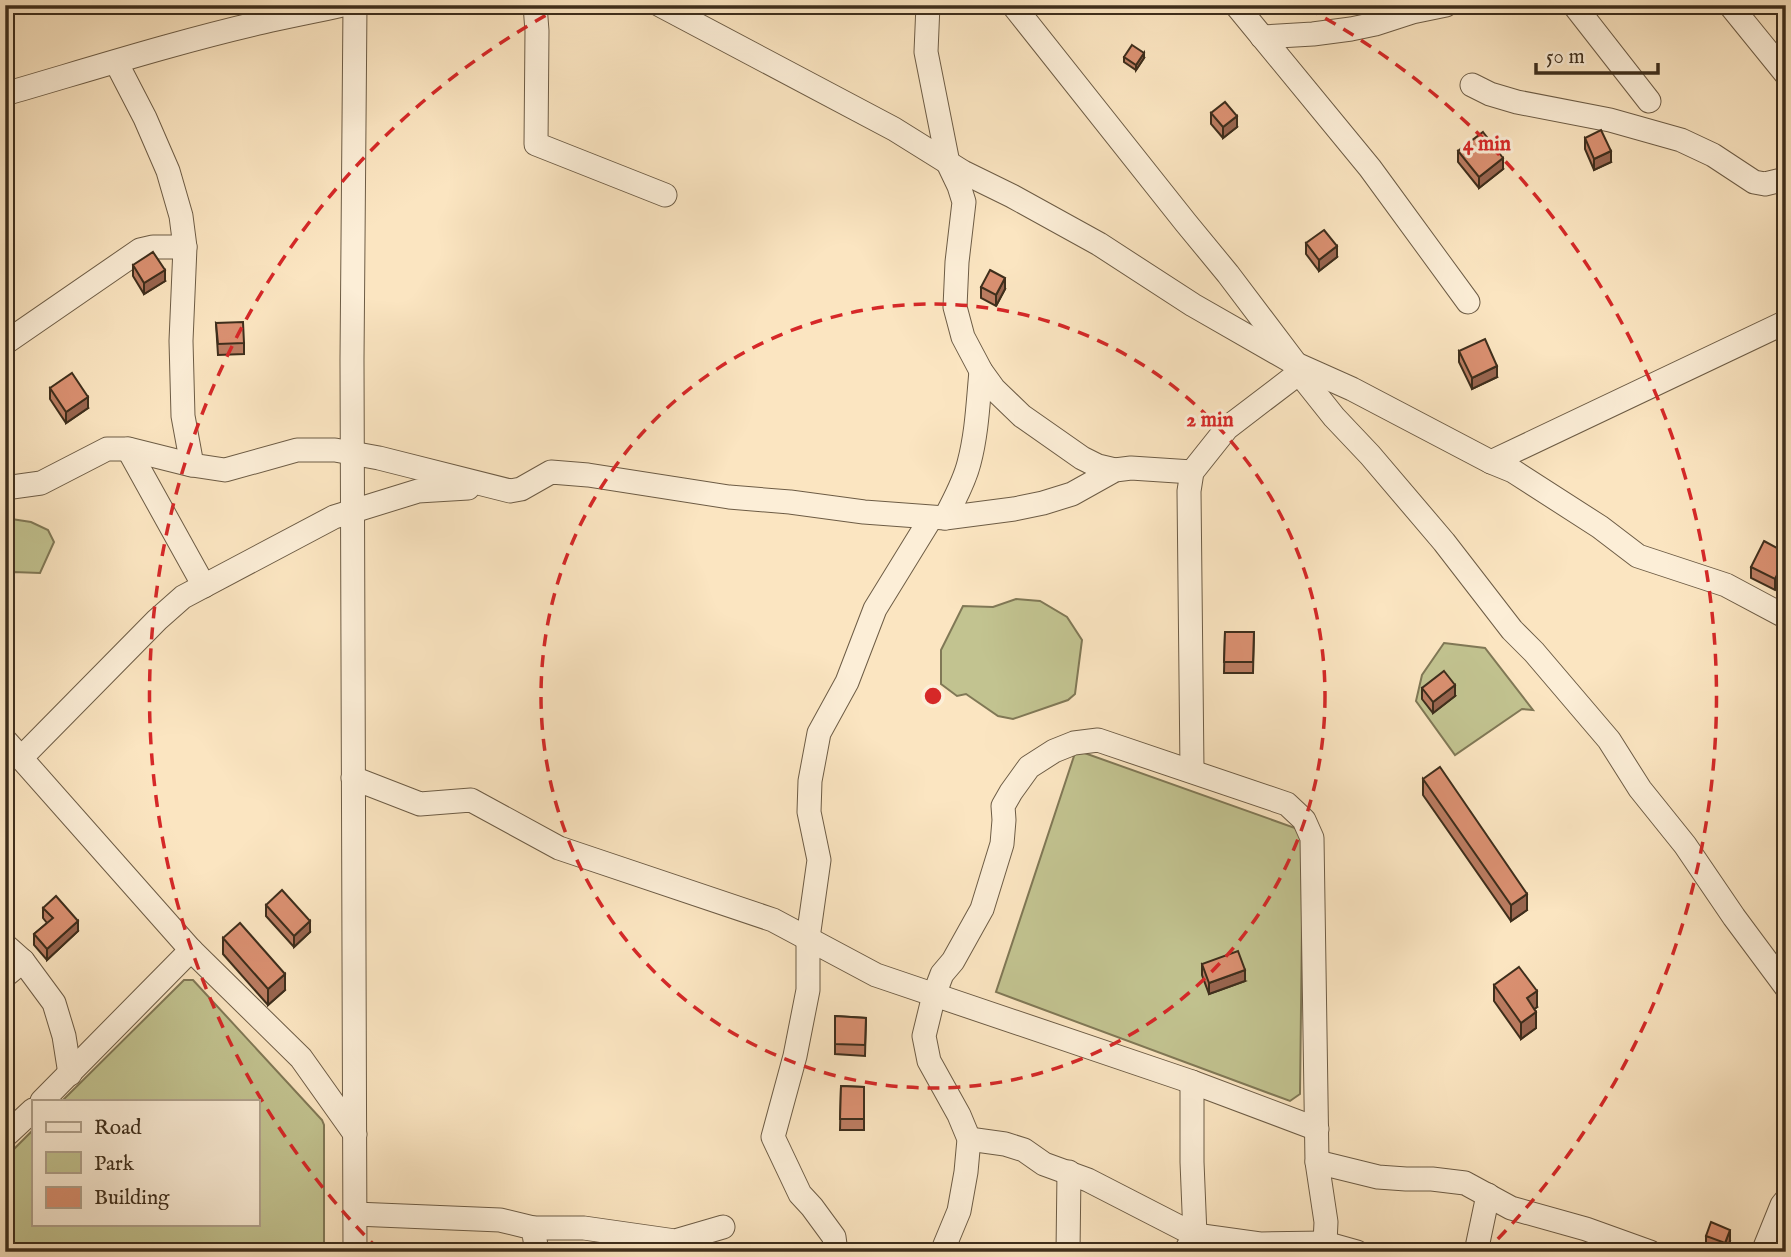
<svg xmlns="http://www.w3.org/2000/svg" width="1791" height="1257" font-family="'IM FELL English',serif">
	<rect width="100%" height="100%" fill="#fbe5c1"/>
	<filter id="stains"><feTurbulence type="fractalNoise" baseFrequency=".00286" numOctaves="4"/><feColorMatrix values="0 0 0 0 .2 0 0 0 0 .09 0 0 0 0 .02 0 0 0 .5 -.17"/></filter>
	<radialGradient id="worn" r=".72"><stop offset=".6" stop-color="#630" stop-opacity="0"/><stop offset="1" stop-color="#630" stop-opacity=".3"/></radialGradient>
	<!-- green -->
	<g fill="#c2c390" stroke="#807856" stroke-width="2">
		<polygon points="5,518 31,522 48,530 54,542 40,573 13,572 5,575"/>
		<polygon points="1016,599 1040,601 1067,617 1082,640 1075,694 1068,700 1013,719 998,716 966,694 957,696 941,684 941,650 963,606 993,607"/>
		<polygon points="1444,643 1485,648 1533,710 1522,709 1455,755 1416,701 1422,675"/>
		<polygon points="1076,750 1295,828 1303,840 1300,1094 1290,1101 996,992"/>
		<polygon points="184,980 193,980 322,1120 324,1125 324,1252 5,1252 5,1158 33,1130 33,1224 257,1224 257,1101 62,1101"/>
	</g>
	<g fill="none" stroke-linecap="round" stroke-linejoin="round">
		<defs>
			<g id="minor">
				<polyline points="535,5 537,31 536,144 665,195"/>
				<polyline points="660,5 894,129 963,172 1012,196 1099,244 1193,305 1296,364 1352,389 1491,462 1513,471 1600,527 1638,556 1726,585 1786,617"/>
				<polyline points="928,5 926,52 948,163 959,186 964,202 957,262 955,307 963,337 981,371 994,389 1022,416 1082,458 1098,466 1115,470"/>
				<polyline points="1013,5 1186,223 1228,274 1296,364 1299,373 1227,428 1192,472 1189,491 1192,770"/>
				<polyline points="1236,5 1370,168 1468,302"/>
				<polyline points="1574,5 1649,101"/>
				<polyline points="1730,5 1786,74"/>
				<polyline points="1262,37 1313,34 1351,29 1375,24 1412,12 1446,5"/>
				<polyline points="116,62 145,118 168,171 181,216 185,247 181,341 183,416 192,465 225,470 297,450 335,450 379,458 510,491 521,489 551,472 588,475 729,497 790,502 864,512 945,518 1014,509 1043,503 1072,494 1115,470 1131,468 1192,472"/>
				<polyline points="1472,85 1490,94 1517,102 1610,120 1681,140 1713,155 1754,182 1765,184 1786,179"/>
				<path d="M 5,94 C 91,69 176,42 263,22 C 289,16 316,11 342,5"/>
				<polyline points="5,343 140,250 153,247 185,247"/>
				<polyline points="1299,373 1334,417 1370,455 1444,542 1512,630 1534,652 1609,740 1640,789 1685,845 1734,917 1786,987"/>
				<polyline points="128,449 204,586"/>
				<polyline points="1491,462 1786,322"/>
				<polyline points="5,488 41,483 107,449 128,449 192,465"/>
				<path d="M 945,518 C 954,500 964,483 969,463 C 977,433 978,402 981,371"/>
				<polyline points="5,740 191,950 301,1058 355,1134"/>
				<polyline points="22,757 157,620 183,597 334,517 418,491 468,488"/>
				<polyline points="353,778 420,804 471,800 559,848 773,920 876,975 1192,1082 1317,1129"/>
				<polyline points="5,945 23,961 54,1003 64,1036 70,1074"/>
				<polyline points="5,976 23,961"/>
				<polyline points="42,1101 191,950"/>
				<polyline points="5,1136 33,1110"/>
				<polyline points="969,1139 1005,1144 1024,1150 1044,1164 1088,1180 1195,1235 1260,1244 1325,1243 1357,1252"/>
				<polyline points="1317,1162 1378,1177 1406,1179 1432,1179 1465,1183 1511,1208 1586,1229 1650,1252"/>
				<polyline points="355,1214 500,1220 533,1228 537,1252"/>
				<polyline points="533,1228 584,1228 675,1241 723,1227"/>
				<polyline points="355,1252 352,360 355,5"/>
				<polyline points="836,1252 834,1237 812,1207 800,1194 773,1137 795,1056 808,990 808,938 819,860 809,812 810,781 819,733 847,682 875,609 931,518"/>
				<polyline points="942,1252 959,1211 966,1172 969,1139 959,1115 929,1061 924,1036 934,995 942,974 953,961 982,909 1002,844 1004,820 1003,806 1011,792 1029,767 1054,751 1074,743 1098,740 1287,804 1304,820 1312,838 1317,1162 1326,1222 1325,1243 1323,1252"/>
				<polyline points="1068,1252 1069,1172"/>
				<polyline points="1185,1252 1195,1235 1192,1162 1192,1082"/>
				<polyline points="1476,1252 1488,1195"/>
				<polyline points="1763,1252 1782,1205 1786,1200"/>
			</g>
		</defs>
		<!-- minor casing -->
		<use href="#minor" stroke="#6d5c45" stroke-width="25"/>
		<!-- minor -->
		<use href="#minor" stroke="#fceed7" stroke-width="23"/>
	</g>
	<!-- wall -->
	<g fill="#bb7c61" stroke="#3e2e1c" stroke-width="2">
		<polygon points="1124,57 1144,58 1136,70 1124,62"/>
		<polygon points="1211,113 1237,127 1223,138 1211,124"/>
		<polygon points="1585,138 1611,162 1594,170 1585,149"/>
		<polygon points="1458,151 1503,169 1479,188 1458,162"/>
		<polygon points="1306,243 1337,257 1319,271 1306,254"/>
		<polygon points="133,265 165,281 144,294 133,276"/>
		<polygon points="981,287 1005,289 996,306 981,298"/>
		<polygon points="216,323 244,343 244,354 218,355"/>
		<polygon points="1459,351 1497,377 1472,389 1459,362"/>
		<polygon points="50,388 88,408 66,423 50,399"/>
		<polygon points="1786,553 1786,568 1775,590 1751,578 1751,567"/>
		<polygon points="1225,632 1254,632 1253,673 1224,673"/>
		<polygon points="1422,688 1455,696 1433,713 1422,699"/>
		<polygon points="1423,779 1527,910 1511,921 1423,795"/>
		<polygon points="266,905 310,932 294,947 266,916"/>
		<polygon points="43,908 78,931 47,960 34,945 34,934 47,923 43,918"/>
		<polygon points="223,938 285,990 268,1005 223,954"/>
		<polygon points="1202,964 1245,981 1209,994 1202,975"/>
		<polygon points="1494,985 1537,1007 1534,1009 1536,1028 1521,1039 1494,1001"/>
		<polygon points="835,1016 866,1018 865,1056 835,1054"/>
		<polygon points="841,1086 864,1087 864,1130 840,1130"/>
		<polygon points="1706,1236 1730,1241 1726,1252 1718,1252 1706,1247"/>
	</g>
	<!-- shaded-wall -->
	<g fill="#99654f" stroke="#3e2e1c" stroke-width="2">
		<polygon points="1144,53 1144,58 1136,70 1136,65"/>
		<polygon points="1237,116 1237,127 1223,138 1223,127"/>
		<polygon points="1611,151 1611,162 1594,170 1594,159"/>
		<polygon points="1503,158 1503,169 1479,188 1479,177"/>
		<polygon points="1337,246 1337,257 1319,271 1319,260"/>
		<polygon points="165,270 165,281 144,294 144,283"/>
		<polygon points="1005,278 1005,289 996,306 996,295"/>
		<polygon points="1497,366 1497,377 1472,389 1472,378"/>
		<polygon points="88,397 88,408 66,423 66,412"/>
		<polygon points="1786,557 1786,568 1775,590 1775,579"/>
		<polygon points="1455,685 1455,696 1433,713 1433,702"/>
		<polygon points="1527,894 1527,910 1511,921 1511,905"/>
		<polygon points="78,921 78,931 47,960 47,949"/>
		<polygon points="310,921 310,932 294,947 294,936"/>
		<polygon points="1245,970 1245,981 1209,994 1209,983"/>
		<polygon points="285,974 285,990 268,1005 268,989"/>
		<polygon points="1537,991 1537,1007 1527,1015 1527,998"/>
		<polygon points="1536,1012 1536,1028 1521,1039 1521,1023"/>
		<polygon points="1730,1230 1730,1241 1726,1252 1725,1252 1725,1243"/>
	</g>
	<!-- building -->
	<g fill="#da9071" stroke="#3e2e1c" stroke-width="2">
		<polygon points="1132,45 1144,53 1136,65 1124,57"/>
		<polygon points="1225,102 1237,116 1223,127 1211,113"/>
		<polygon points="1601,130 1611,151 1594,159 1585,138"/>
		<polygon points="1483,132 1503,158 1479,177 1458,151"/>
		<polygon points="1324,230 1337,246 1319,260 1306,243"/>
		<polygon points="153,252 165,270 144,283 133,265"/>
		<polygon points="990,270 1005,278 996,295 981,287"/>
		<polygon points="243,322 244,343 218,344 216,323"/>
		<polygon points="1485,339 1497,366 1472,378 1459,351"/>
		<polygon points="72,373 88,397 66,412 50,388"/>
		<polygon points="1764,541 1786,553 1786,557 1775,579 1751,567"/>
		<polygon points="1225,632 1254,632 1253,662 1224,662"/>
		<polygon points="1444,671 1455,685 1433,702 1422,688"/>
		<polygon points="1440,767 1527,894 1511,905 1423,779"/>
		<polygon points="282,890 310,921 294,936 266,905"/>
		<polygon points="56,896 78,921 47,949 34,934 53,918 43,908"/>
		<polygon points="240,923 285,974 268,989 223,938"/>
		<polygon points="1238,951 1245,970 1209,983 1202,964"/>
		<polygon points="1519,967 1537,991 1527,998 1536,1012 1521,1023 1494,985"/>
		<polygon points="835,1016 866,1018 865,1045 835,1044"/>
		<polygon points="841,1086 864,1087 864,1119 840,1119"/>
		<polygon points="1711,1222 1730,1230 1725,1243 1706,1236"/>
	</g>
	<!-- distance rings -->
	<g fill="none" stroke="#d62828" stroke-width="3.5" stroke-dasharray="12 9">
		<circle cx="933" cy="696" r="392"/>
		<path d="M379 1250A783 783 0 0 1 559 8M1307 8A783 783 0 0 1 1487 1250"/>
	</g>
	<circle cx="933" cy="696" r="10" fill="#d62828" stroke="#fceed7" stroke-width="3.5"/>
	<g font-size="21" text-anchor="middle" font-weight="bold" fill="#d62828" stroke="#fceed7" stroke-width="6" stroke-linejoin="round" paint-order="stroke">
		<text x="1487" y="150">4 min</text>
		<text x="1210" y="426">2 min</text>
	</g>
	<!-- margin -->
	<rect width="1791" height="1257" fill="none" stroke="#fbe5c1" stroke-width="28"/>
	<rect x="7" y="7" width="1777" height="1243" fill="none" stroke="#3e2e1c" stroke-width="3.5"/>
	<rect x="14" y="14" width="1763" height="1229" fill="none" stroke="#3e2e1c" stroke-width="2"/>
	<!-- legend -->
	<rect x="32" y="1100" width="228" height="126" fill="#fceed7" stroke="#b0a18c" stroke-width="2"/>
	<rect x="46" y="1122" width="35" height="10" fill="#fceed7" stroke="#b0a18c" stroke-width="2"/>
	<text x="94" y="1134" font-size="21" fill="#3e2e1c">Road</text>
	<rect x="46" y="1152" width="35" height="21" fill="#c2c390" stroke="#b0a18c" stroke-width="2"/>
	<text x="94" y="1170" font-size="21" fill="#3e2e1c">Park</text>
	<rect x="46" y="1187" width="35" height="21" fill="#da9071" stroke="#b0a18c" stroke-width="2"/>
	<text x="94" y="1204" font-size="21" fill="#3e2e1c">Building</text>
	<!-- scale -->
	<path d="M1536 63v10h122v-10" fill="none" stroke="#3e2e1c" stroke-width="3.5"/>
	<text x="1546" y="63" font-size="21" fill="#3e2e1c" stroke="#fceed7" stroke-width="5" paint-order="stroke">50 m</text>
	<rect width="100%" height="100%" filter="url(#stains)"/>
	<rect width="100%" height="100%" fill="url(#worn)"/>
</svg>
